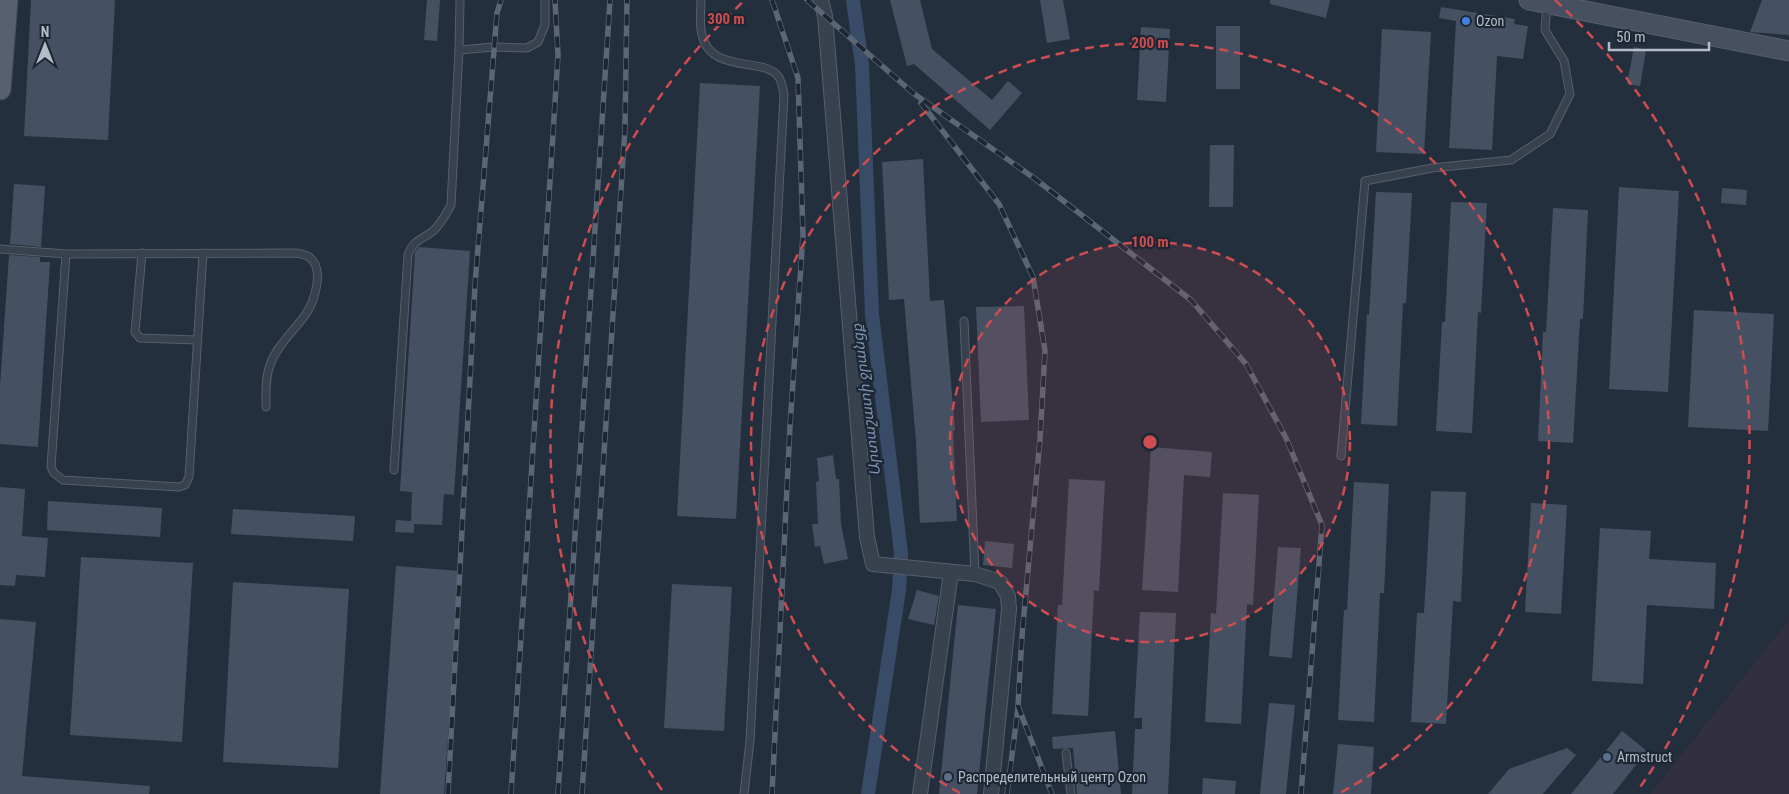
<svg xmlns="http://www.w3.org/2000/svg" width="1789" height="794" font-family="'Roboto Condensed','Noto Sans Armenian',sans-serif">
	<rect width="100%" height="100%" fill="#242f3e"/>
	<!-- medical -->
	<polygon fill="#32303f" points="1789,620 1789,794 1650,794"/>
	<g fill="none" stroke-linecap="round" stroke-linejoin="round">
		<!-- canal -->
		<polyline stroke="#394c67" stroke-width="14" points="853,0 862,65 872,314 901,553 899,590 868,794"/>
	</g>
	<!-- building -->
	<g fill="#455162">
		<polygon points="31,0 115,0 108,140 24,136"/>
		<polygon points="427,0 440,0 437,41 424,40"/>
		<polygon points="890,0 920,0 932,49 992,100 1008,81 1022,93 990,130 914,64 907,66"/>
		<polygon points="1040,0 1063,0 1070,39 1047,43"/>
		<polygon points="1270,0 1330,0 1326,18 1270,4"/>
		<polygon points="1762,0 1789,0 1789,35 1750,32"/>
		<polygon points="1441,7 1515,19 1514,24 1528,26 1523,59 1497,56 1492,150 1449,148 1456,21 1439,18"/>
		<rect x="1216" y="26" width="24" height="63"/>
		<polygon points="1141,27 1170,29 1166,102 1137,100"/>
		<polygon points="1382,29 1431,32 1424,154 1376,152"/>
		<polygon points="1634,47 1646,50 1640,86 1627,84"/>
		<polygon points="700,83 760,86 736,519 677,516"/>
		<polygon points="1210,145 1234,145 1233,207 1209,207"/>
		<polygon points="923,159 930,301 944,300 955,430 953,431 957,521 920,523 916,442 904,299 889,300 882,162"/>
		<polygon points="14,184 45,186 41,247 10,244"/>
		<polygon points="1619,187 1679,191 1668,392 1609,389"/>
		<polygon points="1722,188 1747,190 1746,205 1721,203"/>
		<polygon points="1376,192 1412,193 1406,303 1403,303 1397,426 1361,424 1367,314 1369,315"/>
		<polygon points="1451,202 1487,203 1481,313 1478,312 1472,433 1436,431 1442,322 1445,322"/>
		<polygon points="1553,208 1588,210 1583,319 1580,319 1573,443 1538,441 1543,332 1546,332"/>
		<polygon points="419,247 470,251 454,495 444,494 442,525 414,524 414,533 395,532 396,520 411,521 412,492 400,491 415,252"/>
		<polygon points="9,255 40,257 40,262 50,262 38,447 0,444 0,386"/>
		<polygon points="1024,306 1029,420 981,422 976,307"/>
		<polygon points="1694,310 1774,314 1768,431 1688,427"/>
		<polygon points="1151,447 1212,452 1210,477 1184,475 1178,592 1142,590"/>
		<polygon points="833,455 836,479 839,479 841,524 848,559 824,564 820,546 815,547 812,524 818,524 816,482 819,481 817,458"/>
		<polygon points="1069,479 1105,481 1099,591 1094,590 1088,716 1052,714 1058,605 1062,605"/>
		<polygon points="1354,482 1389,484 1384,593 1380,593 1374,722 1338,720 1344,610 1347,610"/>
		<polygon points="0,487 25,489 22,536 48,538 45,577 16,575 15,586 0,585"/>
		<polygon points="1431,491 1466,492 1461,602 1453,601 1446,724 1411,722 1417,613 1424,613"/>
		<polygon points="1223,493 1259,495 1253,605 1247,604 1241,724 1205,722 1211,613 1216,614"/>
		<polygon points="48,501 162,508 160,537 47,530"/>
		<polygon points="1531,503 1567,505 1561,614 1525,612"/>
		<polygon points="233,509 355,516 353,541 231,534"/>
		<polygon points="1600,528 1651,531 1649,559 1716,563 1714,609 1647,605 1643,684 1592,681"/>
		<polygon points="985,541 1014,544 1012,568 983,565"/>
		<polygon points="1278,547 1301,548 1292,658 1269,656"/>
		<polygon points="81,557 193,563 182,742 70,735"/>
		<polygon points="396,566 460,571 444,794 380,794"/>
		<polygon points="233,582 349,589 338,768 223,762"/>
		<polygon points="672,584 732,587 724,731 664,728"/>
		<polygon points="917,590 939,596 934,625 908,619"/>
		<polygon points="958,605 996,609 977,794 939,794"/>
		<polygon points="1140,612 1176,613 1168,794 1132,794 1135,729 1142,729 1142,718 1134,718"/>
		<polygon points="0,619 36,622 22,776 150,786 149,794 0,794"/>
		<polygon points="1269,703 1295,705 1286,794 1260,794"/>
		<polygon points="1115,731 1121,794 1077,794 1073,748 1053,749 1052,737"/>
		<polygon points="1622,731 1647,751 1613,794 1571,794"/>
		<polygon points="1338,744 1374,747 1371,794 1333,794"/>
		<polygon points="1567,748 1576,755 1543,794 1488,794 1509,769"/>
		<polygon points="1203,778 1236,781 1235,794 1202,794"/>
	</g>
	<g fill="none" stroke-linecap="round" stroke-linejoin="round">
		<defs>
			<g id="lane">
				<path d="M 701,0 C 701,11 699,24 702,35 C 711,74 764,57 778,76 C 782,81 783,89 784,95 L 750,741 L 744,794"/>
				<polyline points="459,50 460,0"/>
				<path d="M 0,249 L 66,254 L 297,253 C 301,254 306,255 309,257 C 325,268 315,300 306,314 C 294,331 277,345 270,365 C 265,378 266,393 266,407"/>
				<polyline points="142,253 135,332 140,338 197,340"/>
				<polyline points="66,254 51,467 54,473 63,480 179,487 185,485 189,477 203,253"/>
				<polyline points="964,321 975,574"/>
				<polyline points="1341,456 1365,181 1432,168 1511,160 1550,134 1570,94 1564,61 1545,30 1547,4"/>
				<path d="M 394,470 L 408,255 C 413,240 422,240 433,231 C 441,224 446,214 451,205 L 459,50 L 494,47 L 527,48 L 538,42 L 545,25 L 545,0"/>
				<polyline points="1066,753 1071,794"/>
			</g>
			<g id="street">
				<polyline points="821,0 825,16 867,537 873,564 975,574 1000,582 1008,596 1009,609 991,794"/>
				<polyline points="920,794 951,572"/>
			</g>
			<polyline id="secondary" points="1529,0 1789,51"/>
			<polyline id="primary" points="0,89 7,0"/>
		</defs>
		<!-- lane casing -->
		<use href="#lane" stroke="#565f6c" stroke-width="9"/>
		<!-- street casing -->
		<use href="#street" stroke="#565f6c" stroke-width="16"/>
		<!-- secondary casing -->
		<use href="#secondary" stroke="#565f6c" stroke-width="21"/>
		<!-- primary casing -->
		<use href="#primary" stroke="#414a57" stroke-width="23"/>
		<!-- lane -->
		<use href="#lane" stroke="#38414e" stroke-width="7"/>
		<!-- street -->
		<use href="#street" stroke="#38414e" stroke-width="14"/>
		<!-- secondary -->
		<use href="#secondary" stroke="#465061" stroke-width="19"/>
		<!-- primary -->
		<use href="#primary" stroke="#56606e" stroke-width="21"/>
		<defs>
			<g id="rail">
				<polyline points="772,0 798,78 803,235 790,426 772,794"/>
				<polyline points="807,0 913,93 1034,178 1191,300 1246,364 1286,438 1322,525 1301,794"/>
				<polyline points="921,103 999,204 1033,277 1045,351 1040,439 1022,636 1018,706 1052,794"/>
				<polyline points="448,794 475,285 497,13 501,0"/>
				<polyline points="511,794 558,55 555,0"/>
				<polyline points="558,794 610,0"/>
				<polyline points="582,794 625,128 627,0"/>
				<polyline points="1007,794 1018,708"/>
			</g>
		</defs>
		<!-- rail casing -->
		<use href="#rail" stroke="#5a6575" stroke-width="5.5"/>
		<!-- rail -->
		<use href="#rail" stroke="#1d2633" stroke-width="4" stroke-dasharray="11" stroke-linecap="butt"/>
	</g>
	<!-- distance rings -->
	<circle cx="1150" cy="442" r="200" fill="#ce4d50" fill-opacity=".12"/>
	<g fill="none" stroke="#ce4d50" stroke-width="2.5" stroke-dasharray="9 6">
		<circle cx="1150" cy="442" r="200"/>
		<path d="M960 793A399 399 0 1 1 1340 793"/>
		<path d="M662 790A599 599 0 0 1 745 0M1555 0A599 599 0 0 1 1638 790"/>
	</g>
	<!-- markers -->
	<circle fill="#3f7fe0" stroke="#1d2633" stroke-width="2" cx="1466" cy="21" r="5"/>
	<g fill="#5c6f8a" stroke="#1d2633" stroke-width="2">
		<circle cx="1607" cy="757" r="5"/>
		<circle cx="948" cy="777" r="5"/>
	</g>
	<g text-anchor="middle" stroke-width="4.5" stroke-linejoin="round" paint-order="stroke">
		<!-- poi labels -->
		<g font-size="14" fill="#b4bcc9" stroke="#1d2633" text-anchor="start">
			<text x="1476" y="26">Ozon</text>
			<text x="1617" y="762">Armstruct</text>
			<text x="958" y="782">Распределительный центр Ozon</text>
		</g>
		<!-- water labels -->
		<g font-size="15" font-style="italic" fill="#7c92b1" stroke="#1d2633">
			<text transform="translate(866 400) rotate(-97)" y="5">Արտաշատի ջրանցք</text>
		</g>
	</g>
	<circle cx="1150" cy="442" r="8" fill="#ce4d50" stroke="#1d2633" stroke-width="2.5"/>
	<g font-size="15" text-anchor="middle" font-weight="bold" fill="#ce4d50" stroke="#1d2633" stroke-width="4.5" stroke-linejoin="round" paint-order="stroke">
		<text x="726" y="24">300 m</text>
		<text x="1150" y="48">200 m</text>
		<text x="1150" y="247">100 m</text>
	</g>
	<!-- north arrow -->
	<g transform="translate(45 45)" stroke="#1d2633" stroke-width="4" paint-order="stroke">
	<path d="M0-4L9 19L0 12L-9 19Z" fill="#b4bcc9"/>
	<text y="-8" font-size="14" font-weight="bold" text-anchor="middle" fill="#b4bcc9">N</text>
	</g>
	<!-- scale -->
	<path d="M1609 42v8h100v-8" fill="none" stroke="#b4bcc9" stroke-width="2.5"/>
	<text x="1616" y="42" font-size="15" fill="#b4bcc9" stroke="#1d2633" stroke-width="4" paint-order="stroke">50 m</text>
</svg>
